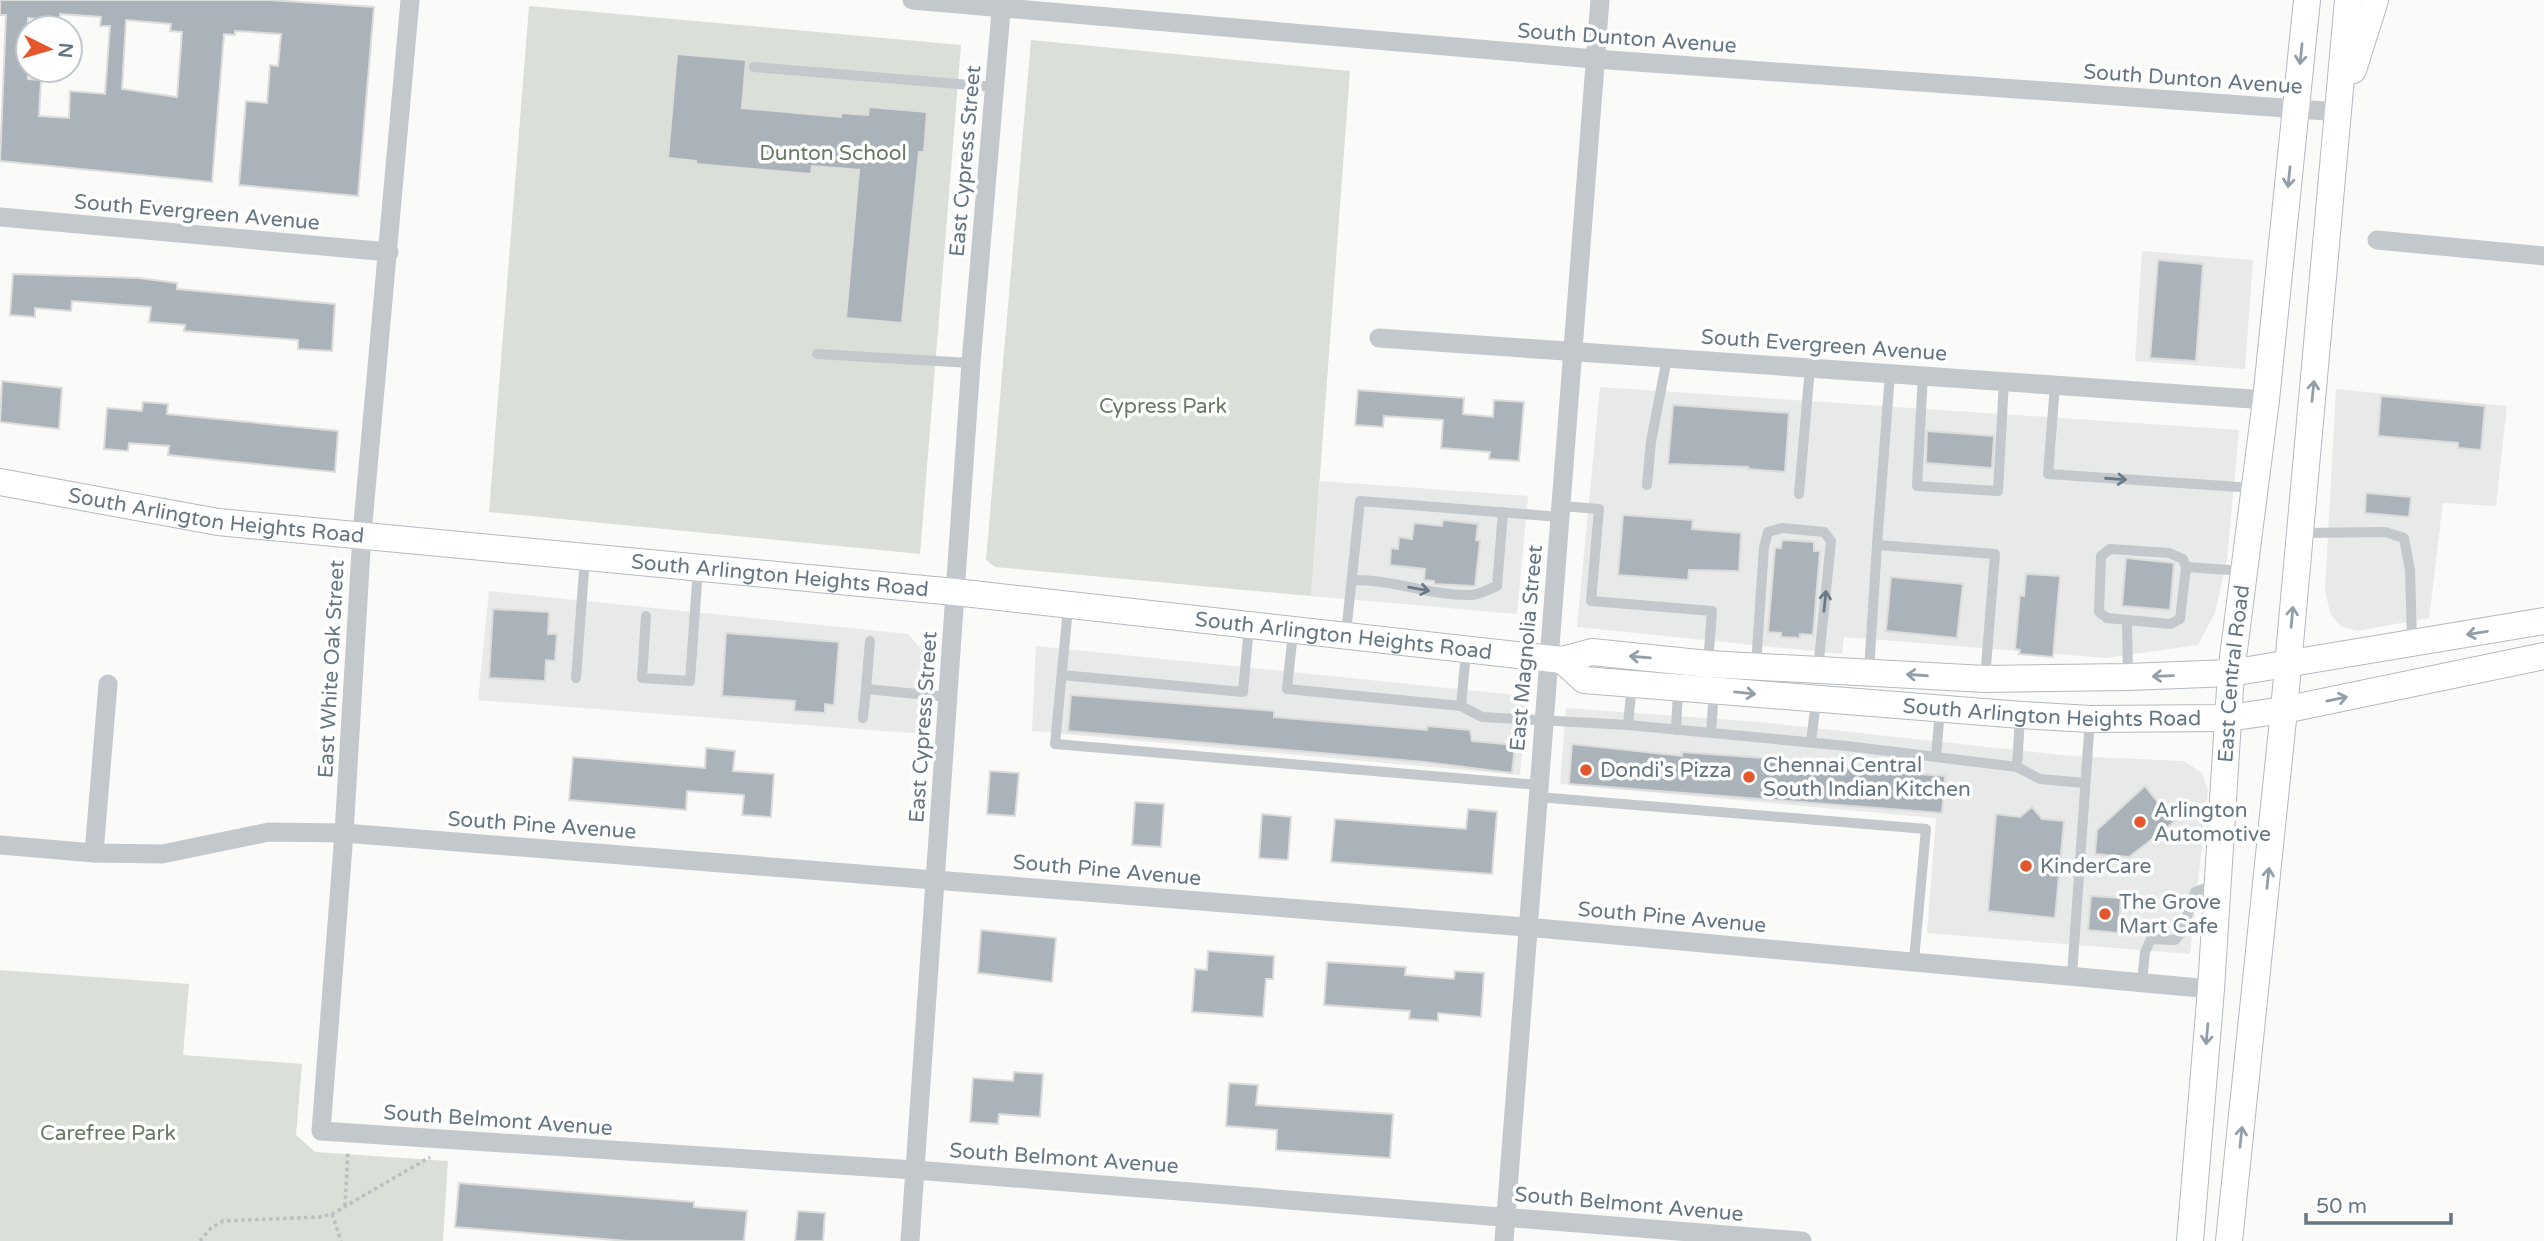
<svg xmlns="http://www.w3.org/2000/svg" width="2544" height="1241" font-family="'Varela Round',sans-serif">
	<rect width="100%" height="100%" fill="#fafaf8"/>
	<!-- built -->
	<g fill="#e8e9e9">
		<polygon points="2142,251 2253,260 2245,369 2135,361"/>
		<polygon points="1600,387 2239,430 2227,559 2215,613 2198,645 2106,658 1844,637 1842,654 1577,627"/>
		<polygon points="2336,389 2507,406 2496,506 2443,503 2429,618 2357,631 2340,626 2330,613 2325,590"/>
		<polygon points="1320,481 1528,496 1517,614 1311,596"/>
		<polygon points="489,591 908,634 925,654 923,734 478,700"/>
		<polygon points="1036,646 1527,696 1520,775 1032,731"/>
		<polygon points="1566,708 1760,722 2071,756 2184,761 2202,773 2208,790 2190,954 1927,933 1936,818 1560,784"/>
	</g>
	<!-- green -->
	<g fill="#dadfd7">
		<polygon points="529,6 961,45 920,554 489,512"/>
		<polygon points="1031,40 1350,71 1311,596 995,567 986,560"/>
		<polygon points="0,970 189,984 183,1055 302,1064 296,1135 315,1152 448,1161 443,1241 0,1241"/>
	</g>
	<!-- building -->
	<g fill="#aab3b9" stroke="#dcdcda" stroke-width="2" fill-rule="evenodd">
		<path d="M 0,0 L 270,0 L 374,7 L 358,196 L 239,185 L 246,101 L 267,103 L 270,65 L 278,66 L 281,34 L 235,31 L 235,35 L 224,34 L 212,182 L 0,161 L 6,15 L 0,15 ZM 60,14 L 101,17 L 100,26 L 110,26 L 105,94 L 70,91 L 69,118 L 39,116 L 41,80 L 28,79 L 28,18 L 60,20 ZM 126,20 L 171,24 L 170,31 L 182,32 L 177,97 L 122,89 Z"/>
		<polygon points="677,54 746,60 742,108 841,117 841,113 868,115 869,107 927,112 924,152 919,152 902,323 846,318 859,170 812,166 811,174 696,164 696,161 668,158"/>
		<polygon points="2158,260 2203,264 2196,361 2150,358"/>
		<polygon points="13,274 138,278 177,283 177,289 335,304 332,351 298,349 298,340 184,331 185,325 149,322 151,307 72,301 71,311 35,308 35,317 10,315"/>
		<polygon points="2,381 62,388 59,429 0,422"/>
		<polygon points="1358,390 1464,398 1463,414 1493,417 1494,400 1524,402 1519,461 1489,459 1490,452 1441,448 1443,420 1384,416 1383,427 1355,425"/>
		<polygon points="2381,396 2485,406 2481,450 2458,448 2458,443 2378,436"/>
		<polygon points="143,402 168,404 167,414 338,431 335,472 168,455 169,446 129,443 128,451 104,449 107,408 142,411"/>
		<polygon points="1673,405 1789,413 1785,472 1747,469 1748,467 1668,464"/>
		<polygon points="1927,431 1994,436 1992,468 1926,463"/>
		<polygon points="2366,493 2411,497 2409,517 2365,513"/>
		<polygon points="1623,515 1693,520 1692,529 1741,533 1739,571 1689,570 1688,580 1618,575"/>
		<polygon points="1443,520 1478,524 1476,540 1480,541 1475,586 1434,584 1434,581 1424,580 1425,569 1390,565 1391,548 1398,549 1399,537 1412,539 1414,523 1442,526"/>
		<polygon points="1782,540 1814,542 1814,551 1820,551 1813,635 1800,634 1800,638 1781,637 1781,633 1768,632 1775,548 1781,548"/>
		<polygon points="2126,558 2174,563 2170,610 2122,606"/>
		<polygon points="2026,574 2060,576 2053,657 2019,654 2020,650 2015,649 2020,595 2024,596"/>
		<polygon points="1891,577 1963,584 1957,638 1886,631"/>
		<polygon points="493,609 549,612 548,634 557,634 555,661 546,660 545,681 489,678"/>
		<polygon points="726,633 839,642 834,705 825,704 825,713 794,711 795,701 722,696"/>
		<polygon points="1071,695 1274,711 1274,717 1427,730 1427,726 1470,730 1472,741 1515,745 1512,773 1424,762 1068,731"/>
		<polygon points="1572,744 1682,756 1682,752 1815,762 1814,766 1945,776 1942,813 1569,784"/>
		<polygon points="706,748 735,751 733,771 774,774 771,817 742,815 744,795 687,791 686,810 569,800 573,757 705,768"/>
		<polygon points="990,771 1019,773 1015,816 987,814"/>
		<polygon points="2145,786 2174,822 2129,857 2095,854 2097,830"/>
		<polygon points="1135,802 1164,804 1161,847 1132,845"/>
		<polygon points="2032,807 2042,819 2064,821 2055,918 1988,911 1996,814 2020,817"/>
		<polygon points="1468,809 1497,812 1492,874 1331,862 1335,819 1466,829"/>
		<polygon points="1262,814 1291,817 1288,860 1259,858"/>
		<polygon points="2091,896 2121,898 2118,933 2088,930"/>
		<polygon points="981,930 1056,938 1052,982 978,973"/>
		<polygon points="1208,951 1274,956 1273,979 1266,979 1263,1017 1192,1012 1195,969 1207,970"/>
		<polygon points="1327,962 1406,967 1405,975 1454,979 1455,971 1484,973 1481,1017 1438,1013 1438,1021 1409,1019 1410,1011 1324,1005"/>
		<polygon points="1014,1072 1043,1074 1040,1117 999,1114 998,1124 970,1122 973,1078 1013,1081"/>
		<polygon points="1229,1083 1258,1085 1256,1105 1393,1114 1390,1158 1276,1150 1277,1130 1226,1126"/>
		<polygon points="459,1183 694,1202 694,1207 747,1211 744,1241 628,1241 455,1227"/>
		<polygon points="798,1211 825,1213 823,1241 795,1241"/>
	</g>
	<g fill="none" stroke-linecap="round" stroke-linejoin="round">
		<defs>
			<g id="secondary">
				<polyline points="2353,70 2375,0"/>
				<path id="s1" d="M 0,482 L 218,522 L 955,592 L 1562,660 L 1592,652 L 1708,664 L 1985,679 L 2128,677 L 2231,673 L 2544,621"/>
				<path id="s2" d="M 1562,660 L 1584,680 L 2021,715 L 2090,719 L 2228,718 L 2284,710 L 2544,656"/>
				<path id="s3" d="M 2190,1241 L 2211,989 L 2231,673 L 2266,400 L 2307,0"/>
				<polyline points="2229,1241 2284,710 2348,0"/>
			</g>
		</defs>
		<!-- secondary casing -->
		<use href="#secondary" stroke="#b3babf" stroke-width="28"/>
		<!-- path -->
		<g stroke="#bbbfc2" stroke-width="3.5" stroke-dasharray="3.5 3.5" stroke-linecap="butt">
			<polyline points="345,1206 348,1151"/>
			<polyline points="332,1214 341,1241"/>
			<polyline points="200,1241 211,1228 223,1221 319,1217 332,1214 430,1157"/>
		</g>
		<!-- lane -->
		<g stroke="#c3c8cc" stroke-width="10">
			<polyline points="754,67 994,87"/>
			<polyline points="817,354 971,363"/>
			<polyline points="1923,375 1917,486 1998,491 2004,380"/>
			<polyline points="2055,385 2048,474 2254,488"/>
			<polyline points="1647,485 1651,442 1667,358"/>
			<polyline points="1799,494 1810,367"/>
			<polyline points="1561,506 1599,509 1591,601 1712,611 1708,663"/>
			<polyline points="2300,533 2385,532 2404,538 2410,570 2412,642"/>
			<polyline points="1877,545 1890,373"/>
			<polyline points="2186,567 2180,619 2170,624 2107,618 2099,612 2101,556 2110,549 2169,553 2183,559 2186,567 2244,571"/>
			<path d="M 1352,580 C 1392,579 1430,596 1471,595 C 1479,595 1489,589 1497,586 L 1503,512"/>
			<polyline points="1068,608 1055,744 1538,785"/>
			<polyline points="646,616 642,678 690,681 698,568"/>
			<polyline points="2127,620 2128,675"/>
			<polyline points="1293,632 1287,689 1461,706 1466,652"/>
			<polyline points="1346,633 1360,501 1560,517"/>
			<polyline points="870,641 866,689 948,697"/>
			<polyline points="1756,666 1764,547 1768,532 1782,528 1824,532 1831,541 1818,669"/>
			<polyline points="1869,671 1877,545 1995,554 1985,679"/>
			<polyline points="1062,675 1243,692 1249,626"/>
			<polyline points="576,678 585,557"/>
			<polyline points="1461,706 1482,717 1628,725 1847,746 2017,767 2020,717"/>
			<polyline points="863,718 866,689"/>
			<polyline points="1628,725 1632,684"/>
			<polyline points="1676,730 1678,691"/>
			<polyline points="1711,733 1714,690"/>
			<polyline points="1811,742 1816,701"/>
			<polyline points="1936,757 1940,709"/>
			<polyline points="2017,767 2040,779 2085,783"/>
			<polyline points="1538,797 1926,829 1914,960"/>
			<polyline points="2072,975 2090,719"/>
			<polyline points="2142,982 2145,952 2151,939 2175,940 2182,932 2195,892 2217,884"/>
		</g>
		<!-- street -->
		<g stroke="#c3c8cc" stroke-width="19">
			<polyline points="410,0 362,534 344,833 321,1131 915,1170 1802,1241"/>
			<polyline points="912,0 1595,59 2340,112"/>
			<polyline points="0,217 389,252"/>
			<polyline points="2377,240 2544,256"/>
			<polyline points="1379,338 2266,400"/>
			<polyline points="0,845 94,853 162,854 269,832 344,833 1526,927 2211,989"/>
			<polyline points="94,853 108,684"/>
			<polyline points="910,1241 971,363 1002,0"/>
			<polyline points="1504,1241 1600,0"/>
		</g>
		<!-- secondary -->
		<use href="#secondary" stroke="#fff" stroke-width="26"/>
	</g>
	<!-- one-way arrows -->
	<defs><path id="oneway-shaft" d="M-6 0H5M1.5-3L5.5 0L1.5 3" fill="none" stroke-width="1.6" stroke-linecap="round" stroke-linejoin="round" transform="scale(1.75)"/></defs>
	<g stroke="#939fa8">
		<use href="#oneway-shaft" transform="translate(2301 54) rotate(96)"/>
		<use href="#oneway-shaft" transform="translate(2289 177) rotate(96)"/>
		<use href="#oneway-shaft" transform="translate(2313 391) rotate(-84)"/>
		<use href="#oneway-shaft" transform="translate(2292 617) rotate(-85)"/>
		<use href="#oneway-shaft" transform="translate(2477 633) rotate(171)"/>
		<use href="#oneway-shaft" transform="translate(1640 657) rotate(-175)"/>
		<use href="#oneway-shaft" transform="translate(1917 675) rotate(-176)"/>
		<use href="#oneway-shaft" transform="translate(2163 676) rotate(178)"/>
		<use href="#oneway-shaft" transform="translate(1745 693) rotate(6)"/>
		<use href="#oneway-shaft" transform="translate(2337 699) rotate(-12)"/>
		<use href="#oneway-shaft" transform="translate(2268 878) rotate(-84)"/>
		<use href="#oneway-shaft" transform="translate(2207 1034) rotate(95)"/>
		<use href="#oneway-shaft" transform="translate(2241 1137) rotate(-84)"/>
	</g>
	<g stroke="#6a7a87">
		<use href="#oneway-shaft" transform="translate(2116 479) rotate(4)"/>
		<use href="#oneway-shaft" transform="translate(1419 589) rotate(10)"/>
		<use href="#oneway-shaft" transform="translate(1825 601) rotate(-84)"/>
	</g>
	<!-- markers -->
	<g fill="#e4572e" stroke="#fff" stroke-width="2.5">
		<circle cx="1586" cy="770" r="7"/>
		<circle cx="1749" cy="777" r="7"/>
		<circle cx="2140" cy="822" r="7"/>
		<circle cx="2026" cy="866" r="7"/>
		<circle cx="2105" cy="914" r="7"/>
	</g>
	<g text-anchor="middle" stroke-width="7" stroke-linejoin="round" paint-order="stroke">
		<!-- street labels -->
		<g font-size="21" fill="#657683" stroke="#fff">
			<text transform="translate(1627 38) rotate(4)" y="7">South Dunton Avenue</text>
			<text transform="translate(2193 79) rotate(4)" y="7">South Dunton Avenue</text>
			<text transform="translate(965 161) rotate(-85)" y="7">East Cypress Street</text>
			<text transform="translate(197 212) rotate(5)" y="7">South Evergreen Avenue</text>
			<text transform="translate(1824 345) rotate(4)" y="7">South Evergreen Avenue</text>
			<text dy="7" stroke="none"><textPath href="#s1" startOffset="219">South Arlington Heights Road</textPath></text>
			<text dy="7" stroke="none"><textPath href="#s1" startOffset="786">South Arlington Heights Road</textPath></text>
			<text dy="7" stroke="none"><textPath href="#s1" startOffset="1353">South Arlington Heights Road</textPath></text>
			<text transform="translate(1526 648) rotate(-85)" y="7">East Magnolia Street</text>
			<text transform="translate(331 669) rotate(-87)" y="7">East White Oak Street</text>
			<text dy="7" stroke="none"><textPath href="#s3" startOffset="569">East Central Road</textPath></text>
			<text dy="7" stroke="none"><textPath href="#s2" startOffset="499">South Arlington Heights Road</textPath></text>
			<text transform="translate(923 727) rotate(-86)" y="7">East Cypress Street</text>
			<text transform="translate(542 825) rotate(4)" y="7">South Pine Avenue</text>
			<text transform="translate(1107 870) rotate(5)" y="7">South Pine Avenue</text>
			<text transform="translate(1672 917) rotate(5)" y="7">South Pine Avenue</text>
			<text transform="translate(498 1120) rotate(4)" y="7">South Belmont Avenue</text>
			<text transform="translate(1064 1158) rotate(4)" y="7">South Belmont Avenue</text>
			<text transform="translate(1629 1204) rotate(5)" y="7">South Belmont Avenue</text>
		</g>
		<!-- park labels -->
		<g font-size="21" fill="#687a64" stroke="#fff">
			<text x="833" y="160">Dunton School</text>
			<text x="1163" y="413">Cypress Park</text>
			<text x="108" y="1140">Carefree Park</text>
		</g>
		<!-- poi labels -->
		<g font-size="21" fill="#657683" stroke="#fff" text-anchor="start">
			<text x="1763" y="772">Chennai Central<tspan x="1763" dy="24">South Indian Kitchen</tspan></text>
			<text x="1600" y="777">Dondi's Pizza</text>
			<text x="2154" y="817">Arlington<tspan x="2154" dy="24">Automotive</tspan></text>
			<text x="2040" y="873">KinderCare</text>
			<text x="2119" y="909">The Grove<tspan x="2119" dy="24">Mart Cafe</tspan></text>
		</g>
	</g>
	<!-- north arrow -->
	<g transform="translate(49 49) rotate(95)"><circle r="33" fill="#ffffff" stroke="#c1c8cd" stroke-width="2"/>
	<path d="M0-5L12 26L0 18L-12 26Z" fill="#e4572e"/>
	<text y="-10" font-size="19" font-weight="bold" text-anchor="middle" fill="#657683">N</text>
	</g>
	<!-- scale -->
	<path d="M2306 1213v10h145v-10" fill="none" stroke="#657683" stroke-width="3.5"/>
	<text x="2316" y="1213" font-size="21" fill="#657683" stroke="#ffffff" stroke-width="5" paint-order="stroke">50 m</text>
</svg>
